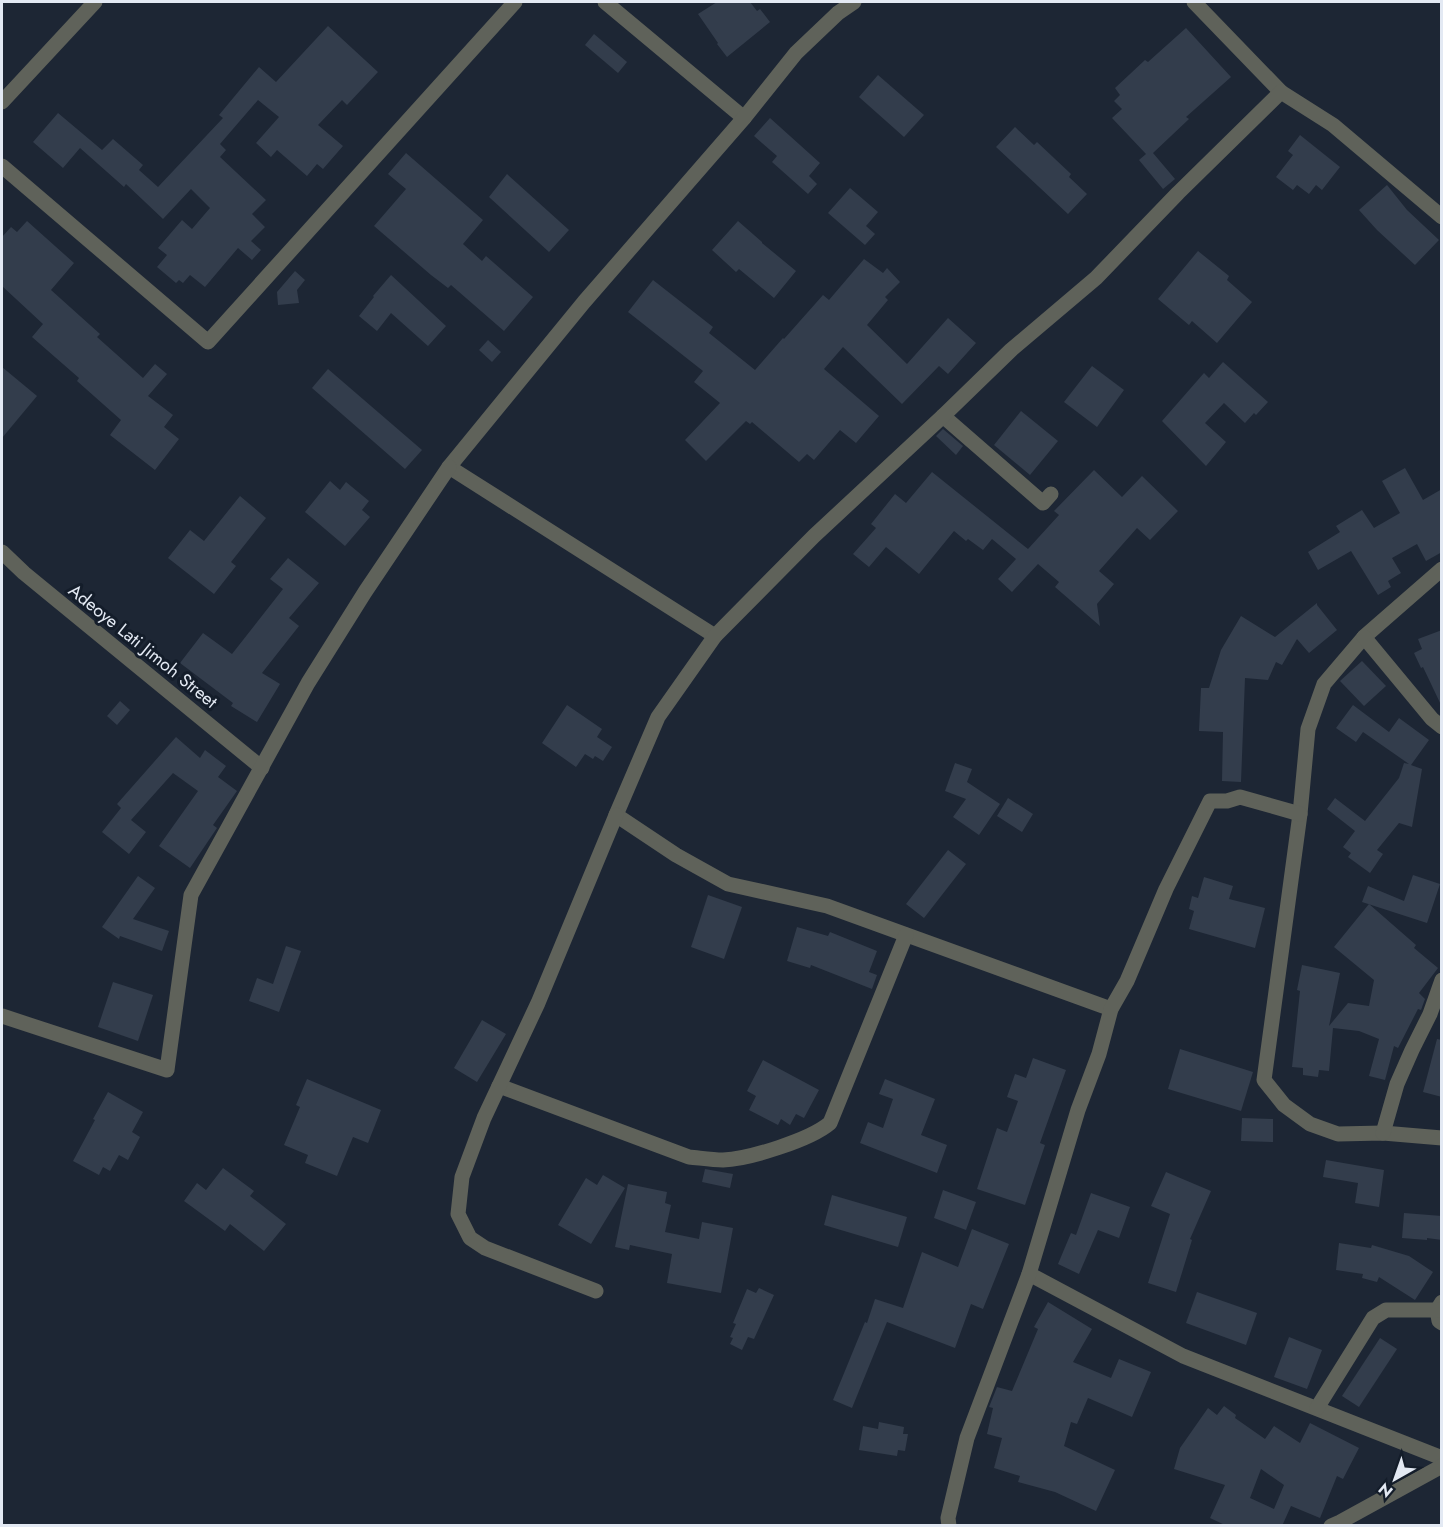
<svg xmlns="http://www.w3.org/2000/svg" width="1443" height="1527" font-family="Jost,sans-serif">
	<rect width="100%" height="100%" fill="#1d2634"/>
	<!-- building -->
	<g fill="#333d4c" fill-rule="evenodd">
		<polygon points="717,2 750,2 757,11 760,9 770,22 727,57 717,44 718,43 698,14"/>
		<polygon points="328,26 378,72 347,105 342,100 318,125 343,146 323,169 317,164 307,176 277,150 271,157 256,143 279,117 258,100 220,144 226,150 220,157 266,200 252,214 265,227 251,241 261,250 252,260 238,248 205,287 190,275 183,283 179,280 176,283 157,267 167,255 158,248 182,220 192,229 210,208 191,189 163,219 126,184 124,187 80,148 63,168 33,142 58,113 102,150 113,139 143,165 139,170 158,187 223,118 219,115 259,67 276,82"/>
		<polygon points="1186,28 1231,77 1186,117 1189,119 1153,153 1175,179 1163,189 1139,160 1146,154 1112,118 1122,109 1114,101 1120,95 1115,88 1145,60 1148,62"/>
		<polygon points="594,34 627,62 618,73 585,45"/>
		<polygon points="878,75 924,115 904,137 859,97"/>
		<polygon points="770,118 820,163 809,176 817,184 808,194 772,162 777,156 754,136"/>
		<polygon points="1015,127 1034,145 1037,142 1071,174 1069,177 1087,194 1068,214 996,147"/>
		<polygon points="1300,135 1340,167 1322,190 1316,185 1309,194 1297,185 1293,190 1276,177 1293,155 1288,151"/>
		<polygon points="406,153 483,220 463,244 482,261 486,256 533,297 504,331 451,285 448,288 431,275 374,226 406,189 388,174"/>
		<polygon points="507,174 569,230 549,252 489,197"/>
		<polygon points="1387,185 1407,210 1439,240 1415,265 1377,230 1359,210"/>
		<polygon points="850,188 878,212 866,226 875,234 865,245 828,213"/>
		<polygon points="27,221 74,263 51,290 100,334 97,337 143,378 155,364 167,374 148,396 173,415 164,427 179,439 155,470 110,435 121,420 77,381 79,378 32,337 43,324 2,286 2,237 11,227 17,232"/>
		<polygon points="738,221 762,242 762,243 796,271 774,298 739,269 736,272 712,250"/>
		<polygon points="1198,251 1229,276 1227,280 1252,302 1217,343 1192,321 1189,325 1158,299"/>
		<polygon points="864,259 883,273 887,268 900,282 885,297 888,300 867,325 907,364 948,318 976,343 948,374 939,366 902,404 843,347 824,369 879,416 856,443 840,430 814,460 807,454 799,462 752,422 750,424 746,421 706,461 685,440 720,403 694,382 703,371 628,312 653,280 713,327 709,333 755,370 783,338 784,339 823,295 829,300"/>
		<polygon points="295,271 305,280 297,290 299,303 278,305 277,292"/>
		<polygon points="391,275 446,326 428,346 391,313 377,331 359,316 374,297 373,296"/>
		<polygon points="488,340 501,352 492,362 479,350"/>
		<polygon points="1223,362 1268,402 1256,415 1254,413 1245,423 1224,403 1205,423 1226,442 1206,466 1162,421 1204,373 1209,378"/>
		<polygon points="1092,366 1124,390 1097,427 1064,402"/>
		<polygon points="2,367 37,396 2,438"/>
		<polygon points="328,369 422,450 405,469 312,388"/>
		<polygon points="1021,411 1058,441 1030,475 994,445"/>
		<polygon points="943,429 963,446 956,455 936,436"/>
		<polygon points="1405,468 1423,500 1442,489 1442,552 1426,561 1417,544 1392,558 1401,573 1388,581 1391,587 1378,595 1351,551 1318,570 1308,552 1340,532 1336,526 1362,510 1374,528 1400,513 1382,481"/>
		<polygon points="1094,470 1122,497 1142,476 1178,511 1150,540 1137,528 1099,571 1114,584 1097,604 1100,626 1055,587 1059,582 1038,564 1012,592 998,579 1016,559 992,539 983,550 968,539 966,541 954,531 919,574 886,547 869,567 853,554 876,528 871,524 895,494 906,503 932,472 1028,549 1059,515 1054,511"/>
		<polygon points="330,481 340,490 346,482 369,501 362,510 370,517 345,546 305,512"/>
		<polygon points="240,496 266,518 231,562 236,566 214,594 168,558 190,530 204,541"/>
		<polygon points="288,558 319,583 289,618 299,626 262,673 280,684 257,722 231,706 233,703 180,663 203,633 232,654 283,589 270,579"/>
		<polygon points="1317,603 1317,605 1337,630 1309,653 1297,639 1282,665 1276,662 1268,680 1245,678 1241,782 1222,781 1223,732 1199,731 1201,688 1209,688 1221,650 1241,616 1275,637"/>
		<polygon points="1442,630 1442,707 1423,667 1421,668 1414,653 1422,649 1418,639"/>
		<polygon points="1362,661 1386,686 1364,706 1340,681"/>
		<polygon points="120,701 130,710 117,725 107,716"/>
		<polygon points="567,705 602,729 597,737 612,747 603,761 595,756 593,759 585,754 576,767 542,743"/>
		<polygon points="1353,705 1389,732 1399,718 1429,740 1411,765 1422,769 1412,827 1399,823 1377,850 1383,854 1370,873 1348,857 1351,853 1343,847 1355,831 1327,809 1335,798 1365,821 1399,778 1404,763 1409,764 1363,732 1356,742 1336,728"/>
		<polygon points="176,737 200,758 205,750 226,766 218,777 237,791 213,825 217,828 190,868 159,846 198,791 173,773 131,820 146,832 129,854 102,832 121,808 117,804"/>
		<polygon points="955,763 972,769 967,782 1000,804 979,835 953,817 966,799 945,791"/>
		<polygon points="1008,798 1033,814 1022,832 997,816"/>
		<polygon points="948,850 966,864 924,918 906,904"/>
		<polygon points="1413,875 1440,884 1427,923 1362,902 1368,886 1404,901"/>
		<polygon points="138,876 155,888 133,919 169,931 162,951 120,936 119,939 102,927"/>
		<polygon points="1204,877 1233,886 1229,899 1265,908 1255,948 1189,929 1194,911 1189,909 1192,896 1198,898"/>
		<polygon points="708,895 742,907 724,959 691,947"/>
		<polygon points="1369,904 1416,945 1414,948 1438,968 1419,993 1425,999 1421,1010 1418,1009 1398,1048 1394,1046 1385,1080 1369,1076 1379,1039 1359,1031 1333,1028 1329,1071 1319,1070 1318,1077 1303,1075 1303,1068 1292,1067 1300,991 1297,990 1302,965 1340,973 1329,1026 1348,1003 1369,1006 1374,980 1334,947"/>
		<polygon points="797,927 828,936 830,932 877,951 869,972 877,975 872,989 811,965 810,968 787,961"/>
		<polygon points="286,946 301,951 279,1012 249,1001 257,978 273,984"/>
		<polygon points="113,982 153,995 138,1041 98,1027"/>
		<polygon points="482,1020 506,1034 477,1082 454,1068"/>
		<polygon points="1437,1039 1442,1040 1442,1097 1423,1092"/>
		<polygon points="1180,1049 1253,1072 1241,1111 1168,1089"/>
		<polygon points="1033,1058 1066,1070 1040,1143 1045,1145 1025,1205 977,1189 997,1128 1007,1132 1018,1101 1007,1097 1015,1074 1026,1078"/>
		<polygon points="763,1060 819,1090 804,1118 796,1114 790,1125 781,1119 778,1125 749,1110 756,1096 747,1091"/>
		<polygon points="307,1079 381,1110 368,1143 353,1137 337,1176 305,1163 308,1155 284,1145 300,1107 296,1105"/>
		<polygon points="885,1079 935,1099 921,1135 947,1145 937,1173 860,1143 868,1122 883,1128 893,1099 879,1094"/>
		<polygon points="108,1092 143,1112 132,1132 140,1137 128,1160 119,1155 110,1171 103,1167 99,1175 73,1161 95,1120 93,1119"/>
		<polygon points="1242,1118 1273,1119 1273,1142 1241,1141"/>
		<polygon points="1326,1160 1384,1170 1379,1207 1355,1203 1358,1183 1323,1177"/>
		<polygon points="223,1168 254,1191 250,1196 286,1224 264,1251 230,1224 225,1231 184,1201 197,1183 206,1190"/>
		<polygon points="705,1169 733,1174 730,1188 702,1182"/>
		<polygon points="1166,1172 1211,1191 1190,1239 1192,1240 1176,1292 1148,1283 1170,1214 1151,1206"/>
		<polygon points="603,1175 625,1188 591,1244 558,1225 586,1178 597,1185"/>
		<polygon points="628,1184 667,1192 665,1203 671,1205 665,1232 699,1239 702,1222 733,1228 721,1293 667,1283 672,1254 630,1245 629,1250 615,1247"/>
		<polygon points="943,1190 976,1202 966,1230 934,1218"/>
		<polygon points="1091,1193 1130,1207 1119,1238 1098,1230 1079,1274 1058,1264 1071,1233 1076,1235"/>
		<polygon points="832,1195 907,1217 898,1247 824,1225"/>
		<polygon points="1404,1213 1442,1216 1442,1240 1427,1238 1427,1240 1402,1238"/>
		<polygon points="972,1229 1009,1244 983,1309 971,1304 955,1348 887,1322 852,1408 833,1400 865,1322 867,1323 875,1299 903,1308 922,1252 958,1267"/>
		<polygon points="1339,1243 1371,1248 1372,1245 1409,1256 1433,1272 1415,1300 1379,1277 1377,1282 1362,1278 1363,1274 1336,1270"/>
		<polygon points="759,1288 774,1295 754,1339 748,1337 742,1350 730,1344 733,1338 730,1337 736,1324 733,1323 747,1289 756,1293"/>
		<polygon points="1197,1292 1257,1313 1246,1345 1186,1323"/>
		<polygon points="1048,1302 1092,1329 1073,1362 1111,1378 1119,1359 1151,1372 1132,1417 1088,1398 1077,1424 1071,1422 1064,1446 1115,1470 1096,1511 1055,1492 1018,1482 1020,1476 994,1468 1002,1438 987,1434 993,1408 989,1407 997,1387 1012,1391 1038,1329 1034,1327"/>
		<polygon points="1289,1337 1322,1350 1307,1389 1274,1377"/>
		<polygon points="1380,1338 1397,1349 1359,1407 1342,1396"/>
		<path d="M 1224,1406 L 1236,1415 L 1235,1418 L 1265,1439 L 1274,1426 L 1300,1443 L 1310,1423 L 1359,1448 L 1343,1479 L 1337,1476 L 1320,1518 L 1291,1506 L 1282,1526 L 1227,1526 L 1210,1518 L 1225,1485 L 1174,1469 L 1180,1448 L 1208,1408 L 1217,1415 ZM 1261,1469 L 1284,1485 L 1274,1509 L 1250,1498 Z"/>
		<polygon points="879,1422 904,1427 903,1434 908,1434 905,1451 898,1450 897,1456 859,1450 863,1426 878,1429"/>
	</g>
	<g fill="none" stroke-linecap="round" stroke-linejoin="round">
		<!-- street -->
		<g stroke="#5f625a" stroke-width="15">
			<polyline points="605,2 744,118"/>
			<polyline points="1194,2 1281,92"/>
			<polyline points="2,102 95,2"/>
			<polyline points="2,166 208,342 515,2"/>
			<polyline points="943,416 1043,503 1051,494"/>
			<polyline points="2,552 24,573 262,768"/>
			<polyline points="1442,569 1364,637 1324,684 1308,729 1300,814 1264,1080 1284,1105 1310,1124 1338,1134 1383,1133 1442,1138"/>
			<polyline points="715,636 449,467 584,302 744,118 796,53 838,13 854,2"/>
			<polyline points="1364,637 1432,719 1442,727"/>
			<polyline points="1111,1009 827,906 728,884 676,855 616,815 658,717 715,636 814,536 943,416 1011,350 1096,278 1178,193 1281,92 1333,125 1442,217"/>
			<polyline points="2,1016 167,1070 191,895 308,683 365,592 449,467"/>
			<path d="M 499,1086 L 689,1157 C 700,1158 712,1160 723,1160 C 749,1159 810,1140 830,1123 L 906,935"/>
			<polyline points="1383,1133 1397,1084 1412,1050 1430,1014 1442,980"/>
			<polyline points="1029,1274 1183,1356 1442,1458"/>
			<polyline points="596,1291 485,1248 470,1238 458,1214 462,1177 484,1118 538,1003 616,815"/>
			<polyline points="1442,1302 1437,1310 1439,1321 1442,1323"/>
			<polyline points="1317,1408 1373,1318 1386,1310 1437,1310"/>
			<polyline points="949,1526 948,1518 967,1438 1029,1274 1078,1110 1099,1054 1111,1009 1127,981 1166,889 1210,801 1227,801 1240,797 1300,814"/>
			<polyline points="1331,1526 1340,1522 1442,1466"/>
		</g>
	</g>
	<g text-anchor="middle" stroke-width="6" stroke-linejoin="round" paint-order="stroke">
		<!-- street labels -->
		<g font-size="18" fill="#e3e9f3" stroke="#141d2a">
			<text transform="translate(143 646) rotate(39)" y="6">Adeoye Lati Jimoh Street</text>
		</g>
	</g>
	<!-- border -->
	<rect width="1443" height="1527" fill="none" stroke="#e3e9f3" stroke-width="6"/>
	<!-- north arrow -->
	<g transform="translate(1395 1479) rotate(220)" stroke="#141d2a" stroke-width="4.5" paint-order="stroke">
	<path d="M0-4.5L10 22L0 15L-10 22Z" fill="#e3e9f3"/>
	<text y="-9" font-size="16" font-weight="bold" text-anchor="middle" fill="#e3e9f3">N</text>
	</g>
</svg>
